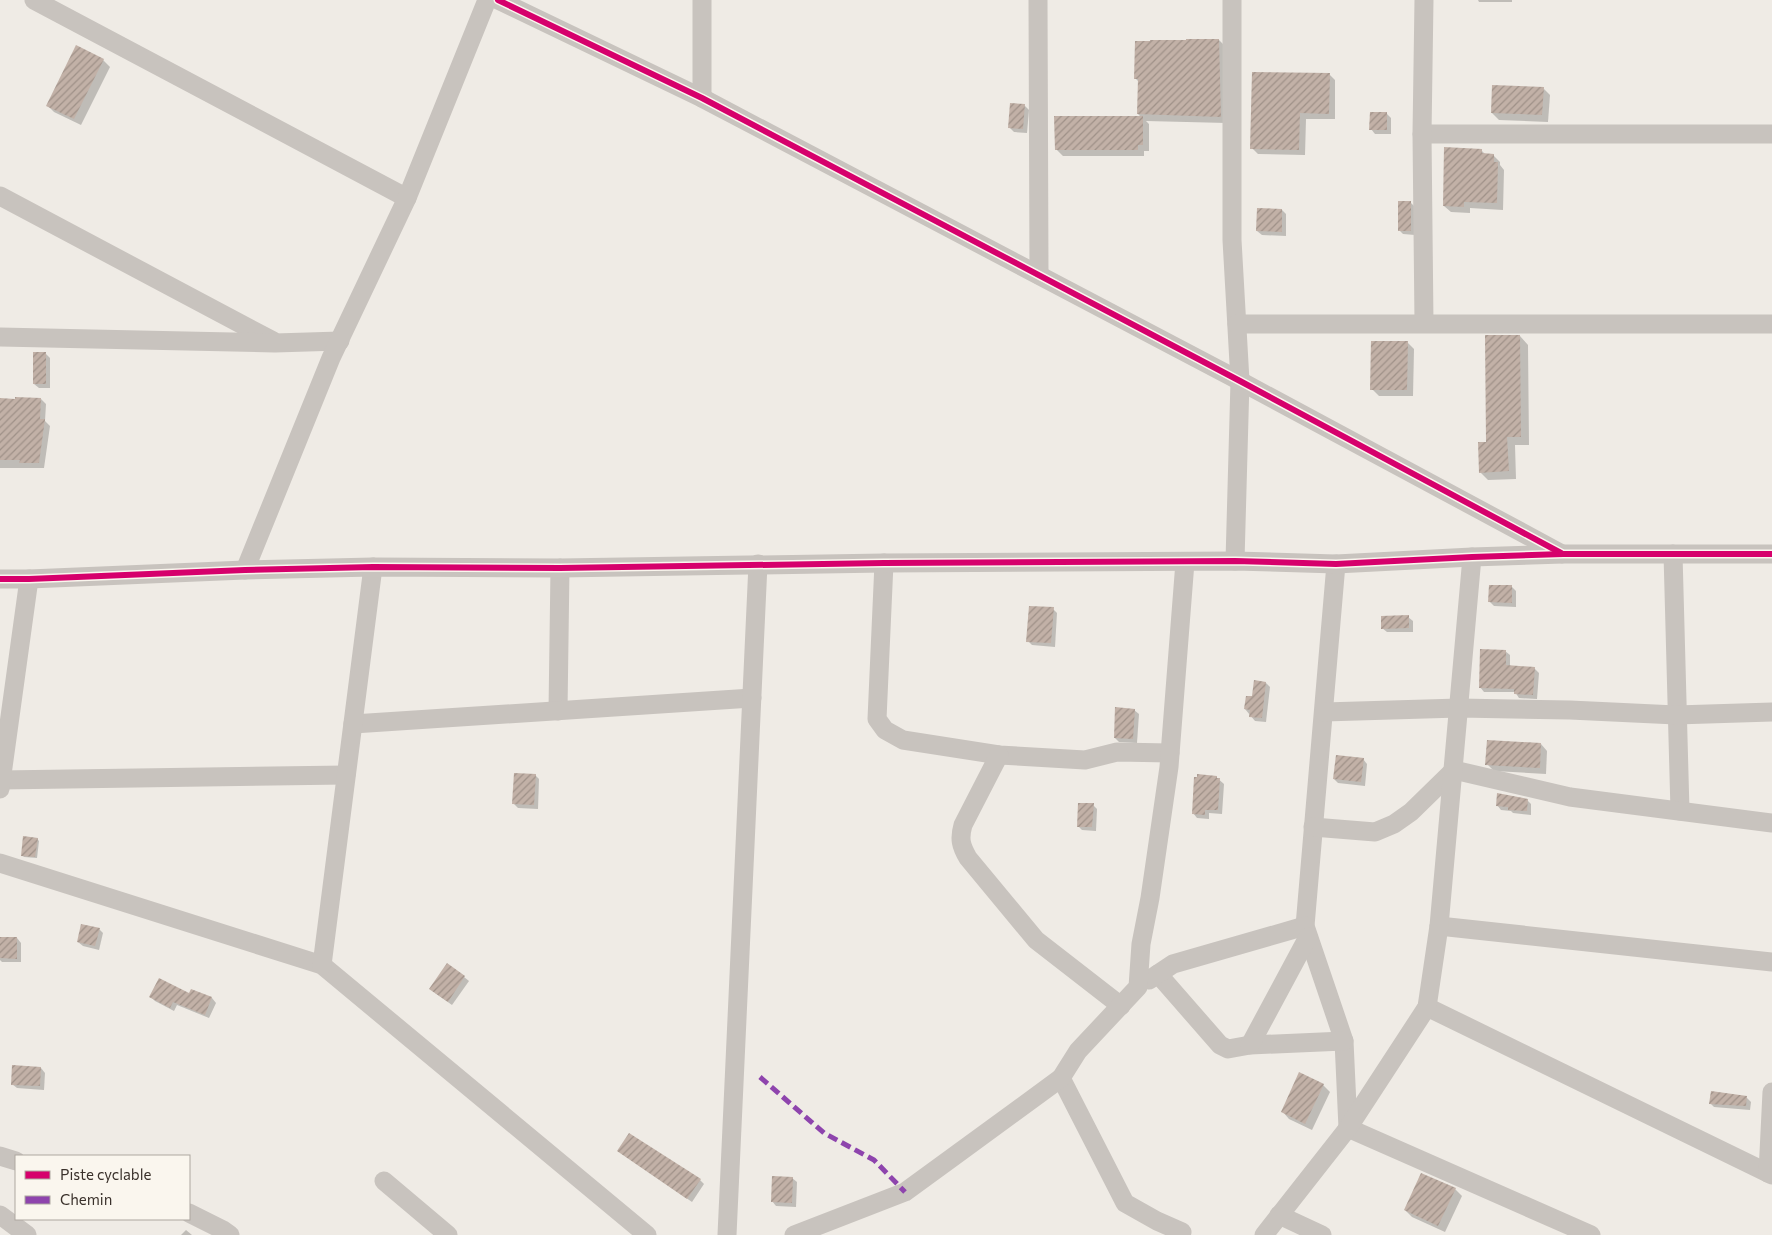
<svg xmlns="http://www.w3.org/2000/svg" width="1772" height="1235" font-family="Commissioner,sans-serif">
	<defs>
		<pattern id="building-hatch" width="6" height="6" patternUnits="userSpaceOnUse" patternTransform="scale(1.25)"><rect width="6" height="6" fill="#c2b1a7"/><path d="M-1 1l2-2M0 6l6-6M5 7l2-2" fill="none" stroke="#9f9188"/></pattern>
	</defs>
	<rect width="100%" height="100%" fill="#efebe5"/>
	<!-- shadow -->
	<g fill="#0003">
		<polygon points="1478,0 1512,0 1512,2 1479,2"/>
		<polygon points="1219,40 1226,47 1227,123 1146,121 1149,124 1149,151 1144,151 1144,156 1063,156 1056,149 1141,117 1138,114 1139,82 1135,78"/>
		<polygon points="103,60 110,67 81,125 54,112 48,106"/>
		<polygon points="1329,74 1335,80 1335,119 1306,119 1305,155 1258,154 1252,148"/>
		<polygon points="1543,88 1550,95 1548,122 1499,120 1492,113"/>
		<polygon points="1024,105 1029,110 1027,133 1014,132 1009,127"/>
		<polygon points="1387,114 1391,118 1391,134 1375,134 1371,129"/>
		<polygon points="1481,150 1486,155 1493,155 1500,162 1500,165 1504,170 1503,210 1470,208 1470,213 1451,212 1444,206"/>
		<polygon points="1411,203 1415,207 1415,235 1403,234 1399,230"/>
		<polygon points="1282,210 1286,214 1286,236 1262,235 1257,231"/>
		<polygon points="1520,336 1528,345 1529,445 1515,445 1516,479 1488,480 1480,472"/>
		<polygon points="1407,342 1414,349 1413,396 1379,396 1372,389"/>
		<polygon points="45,353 50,358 50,388 39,388 34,384"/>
		<polygon points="0,399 41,399 46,404 45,421 50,426 44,468 0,468"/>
		<polygon points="1512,587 1516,591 1516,607 1494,606 1490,602"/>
		<polygon points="1053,609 1057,613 1055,647 1032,645 1028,641"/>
		<polygon points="1408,617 1413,621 1413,632 1387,632 1382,628"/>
		<polygon points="1505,651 1510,655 1510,667 1534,668 1539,673 1537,699 1519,698 1515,692 1484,692 1480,687"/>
		<polygon points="1266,683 1270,687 1266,722 1255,721 1245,709"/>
		<polygon points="1134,710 1139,714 1137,743 1119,742 1115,738"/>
		<polygon points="1541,744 1547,751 1546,774 1494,771 1487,764"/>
		<polygon points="1363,759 1367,764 1365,786 1338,783 1334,779"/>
		<polygon points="535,775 539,779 538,809 518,808 514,804"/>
		<polygon points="1216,777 1224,784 1222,814 1209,813 1209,819 1197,818 1193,813"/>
		<polygon points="1527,800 1531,804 1531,815 1513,813 1511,811 1501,810 1497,805"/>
		<polygon points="1093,805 1097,809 1096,831 1082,830 1078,826"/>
		<polygon points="37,839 39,841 37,858 24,857 22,855"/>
		<polygon points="99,929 103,933 99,950 83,946 78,942"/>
		<polygon points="0,938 17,938 21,943 21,962 2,962 0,960"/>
		<polygon points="464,977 469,981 452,1005 435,993"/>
		<polygon points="191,990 212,998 216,1003 209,1018 177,1005 174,1011 155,1001 150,996 189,995"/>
		<polygon points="41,1068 45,1073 44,1090 17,1088 12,1084"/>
		<polygon points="1323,1085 1330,1092 1312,1130 1289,1119 1283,1112"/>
		<polygon points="1747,1098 1751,1102 1750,1110 1714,1107 1710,1103"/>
		<polygon points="618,1151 700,1180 704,1184 692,1202"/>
		<polygon points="792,1178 797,1182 796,1207 776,1206 772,1201"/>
		<polygon points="1455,1189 1462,1196 1445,1232 1412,1217 1405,1210"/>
		<polygon points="186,1230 192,1235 181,1235"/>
	</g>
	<!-- building -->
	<g fill="url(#building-hatch)">
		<polygon points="1186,39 1219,39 1221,117 1137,114 1138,79 1134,79 1135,41 1150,41 1150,40 1186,40"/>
		<polygon points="76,45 104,59 74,119 46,106"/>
		<polygon points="1252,72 1330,73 1329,114 1300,113 1299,150 1250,149"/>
		<polygon points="1492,85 1544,87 1542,115 1491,113"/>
		<polygon points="1010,103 1025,104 1023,129 1008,128"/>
		<polygon points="1370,112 1387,112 1387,130 1369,130"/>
		<polygon points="1054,116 1143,116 1143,145 1138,145 1138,150 1055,150"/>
		<polygon points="1444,147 1482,149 1482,153 1494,154 1494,162 1498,162 1497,203 1464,202 1464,207 1443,206"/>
		<rect x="1398" y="201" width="13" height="30"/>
		<polygon points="1257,208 1282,209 1282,232 1256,231"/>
		<polygon points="1485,335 1520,335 1521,437 1507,437 1509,471 1479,473 1478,442 1486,442"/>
		<polygon points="1371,341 1408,341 1407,390 1370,390"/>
		<rect x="33" y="352" width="13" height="32"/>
		<polygon points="15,397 41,398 40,419 45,419 39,463 19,463 20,460 0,460 0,398 15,399"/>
		<polygon points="1489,585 1512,585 1512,603 1488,602"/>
		<polygon points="1029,606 1054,607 1051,643 1026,642"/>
		<polygon points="1409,615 1409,628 1381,629 1381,616"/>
		<polygon points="1480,649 1506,650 1506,665 1535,667 1533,695 1514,694 1514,689 1479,688"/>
		<polygon points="1254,680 1266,682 1262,718 1249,717 1250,710 1244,709 1246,696 1252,696"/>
		<polygon points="1115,707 1135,709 1133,739 1114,738"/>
		<polygon points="1487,740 1541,743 1540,768 1485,765"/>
		<polygon points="1336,755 1364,758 1361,782 1333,779"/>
		<polygon points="514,773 536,774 534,805 512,804"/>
		<polygon points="1197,774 1217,776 1217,778 1220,778 1218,810 1205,810 1205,815 1192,814 1194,777 1197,777"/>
		<polygon points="1497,793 1528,799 1527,811 1508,810 1508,807 1496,806"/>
		<polygon points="1078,803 1094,803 1092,827 1077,827"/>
		<polygon points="23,836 38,838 35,857 21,856"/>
		<polygon points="81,924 100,928 95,946 77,942"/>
		<polygon points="0,937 17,937 17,959 0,958"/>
		<polygon points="447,963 465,976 448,1002 429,989"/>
		<polygon points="159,978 189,993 191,989 212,997 205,1015 173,1002 170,1008 149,997"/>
		<polygon points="12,1065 41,1067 40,1086 11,1085"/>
		<polygon points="1299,1072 1324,1084 1305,1124 1281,1112"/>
		<polygon points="1711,1091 1747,1096 1746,1106 1709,1104"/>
		<polygon points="629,1133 701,1179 687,1199 617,1151"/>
		<polygon points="1421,1173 1456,1188 1438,1226 1404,1210"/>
		<polygon points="772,1176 793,1177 792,1203 771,1202"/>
	</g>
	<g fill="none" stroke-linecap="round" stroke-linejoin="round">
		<!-- minor -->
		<g stroke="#c8c3be" stroke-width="19">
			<polyline points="34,0 407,198"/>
			<polyline points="498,0 702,98 1240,381 1562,554"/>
			<polyline points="702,0 702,98"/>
			<polyline points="1038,0 1039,275"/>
			<polyline points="1232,0 1232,240 1240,381 1235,561"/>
			<polyline points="1422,134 1772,134"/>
			<polyline points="0,196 273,341"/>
			<polyline points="1424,323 1422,134 1424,0"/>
			<polyline points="1237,324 1772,324"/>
			<polyline points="0,337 275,343 340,341"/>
			<polyline points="1673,554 1680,811"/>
			<polyline points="884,563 877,719 885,730 903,740 999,755 1085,760 1117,752 1170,753"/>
			<polyline points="1336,564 1305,926 1344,1041 1348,1128"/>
			<polyline points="245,570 331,358 407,198 487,0"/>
			<polyline points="0,579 29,579 245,570 373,567 560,568 884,563 1235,561 1336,564 1472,557 1563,554 1772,554"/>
			<polyline points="558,711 560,568"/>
			<polyline points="1324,712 1459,708 1570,710 1676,715 1772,712"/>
			<polyline points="353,724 752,698"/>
			<path d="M 999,755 L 963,825 C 959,839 961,846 968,858 L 1036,940 L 1121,1006"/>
			<polyline points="0,780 346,775"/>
			<polyline points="0,789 29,579"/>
			<polyline points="1313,827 1375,832 1394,824 1411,812 1454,770 1570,797 1772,823"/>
			<polyline points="0,863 322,965 647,1235"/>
			<polyline points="1439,926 1772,962"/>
			<polyline points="322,965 373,567"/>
			<polyline points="1158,974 1220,1045 1228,1049 1250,1045 1344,1041"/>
			<polyline points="1149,980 1173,964 1305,926"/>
			<polyline points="1427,1007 1772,1175"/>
			<polyline points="1250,1045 1308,937"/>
			<polyline points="1061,1078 1125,1203 1157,1221 1182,1232"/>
			<polyline points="1348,1128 1591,1235"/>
			<polyline points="0,1156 16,1161"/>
			<polyline points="1768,1173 1772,1092"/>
			<polyline points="384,1181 448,1235"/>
			<polyline points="189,1213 223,1230 230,1235"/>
			<polyline points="0,1215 27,1235"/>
			<polyline points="1279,1215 1322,1235"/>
			<polyline points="727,1235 758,564"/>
			<polyline points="794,1235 905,1192 953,1157 1061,1078 1078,1051 1138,987 1141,944 1150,898 1169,767 1185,562"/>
			<polyline points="1264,1235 1348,1128 1427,1007 1439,926 1472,557"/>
		</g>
		<!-- quiet -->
		<polyline stroke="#8e44ad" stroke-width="5" stroke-dasharray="10 5" stroke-linecap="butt" points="760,1077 824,1133 874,1160 905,1192"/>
		<defs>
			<g id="cycleway">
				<polyline points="498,0 702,98 1240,381 1561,553"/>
				<polyline points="0,579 29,579 245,570 373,567 560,568 884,563 1235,561 1336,564 1472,557 1563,554 1772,554"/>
			</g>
		</defs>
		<!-- cycleway casing -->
		<use href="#cycleway" stroke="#faf6ee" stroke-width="9"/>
		<!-- cycleway -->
		<use href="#cycleway" stroke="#d6006c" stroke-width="6"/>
	</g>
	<!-- legend -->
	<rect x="15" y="1155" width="175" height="65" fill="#faf6ee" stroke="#ada7a0"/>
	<rect x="25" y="1171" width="25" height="8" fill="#d6006c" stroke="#ada7a0"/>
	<text x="60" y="1180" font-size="15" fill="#3a312b">Piste cyclable</text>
	<rect x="25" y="1196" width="25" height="8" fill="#8e44ad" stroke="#ada7a0"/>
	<text x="60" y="1205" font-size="15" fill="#3a312b">Chemin</text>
</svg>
